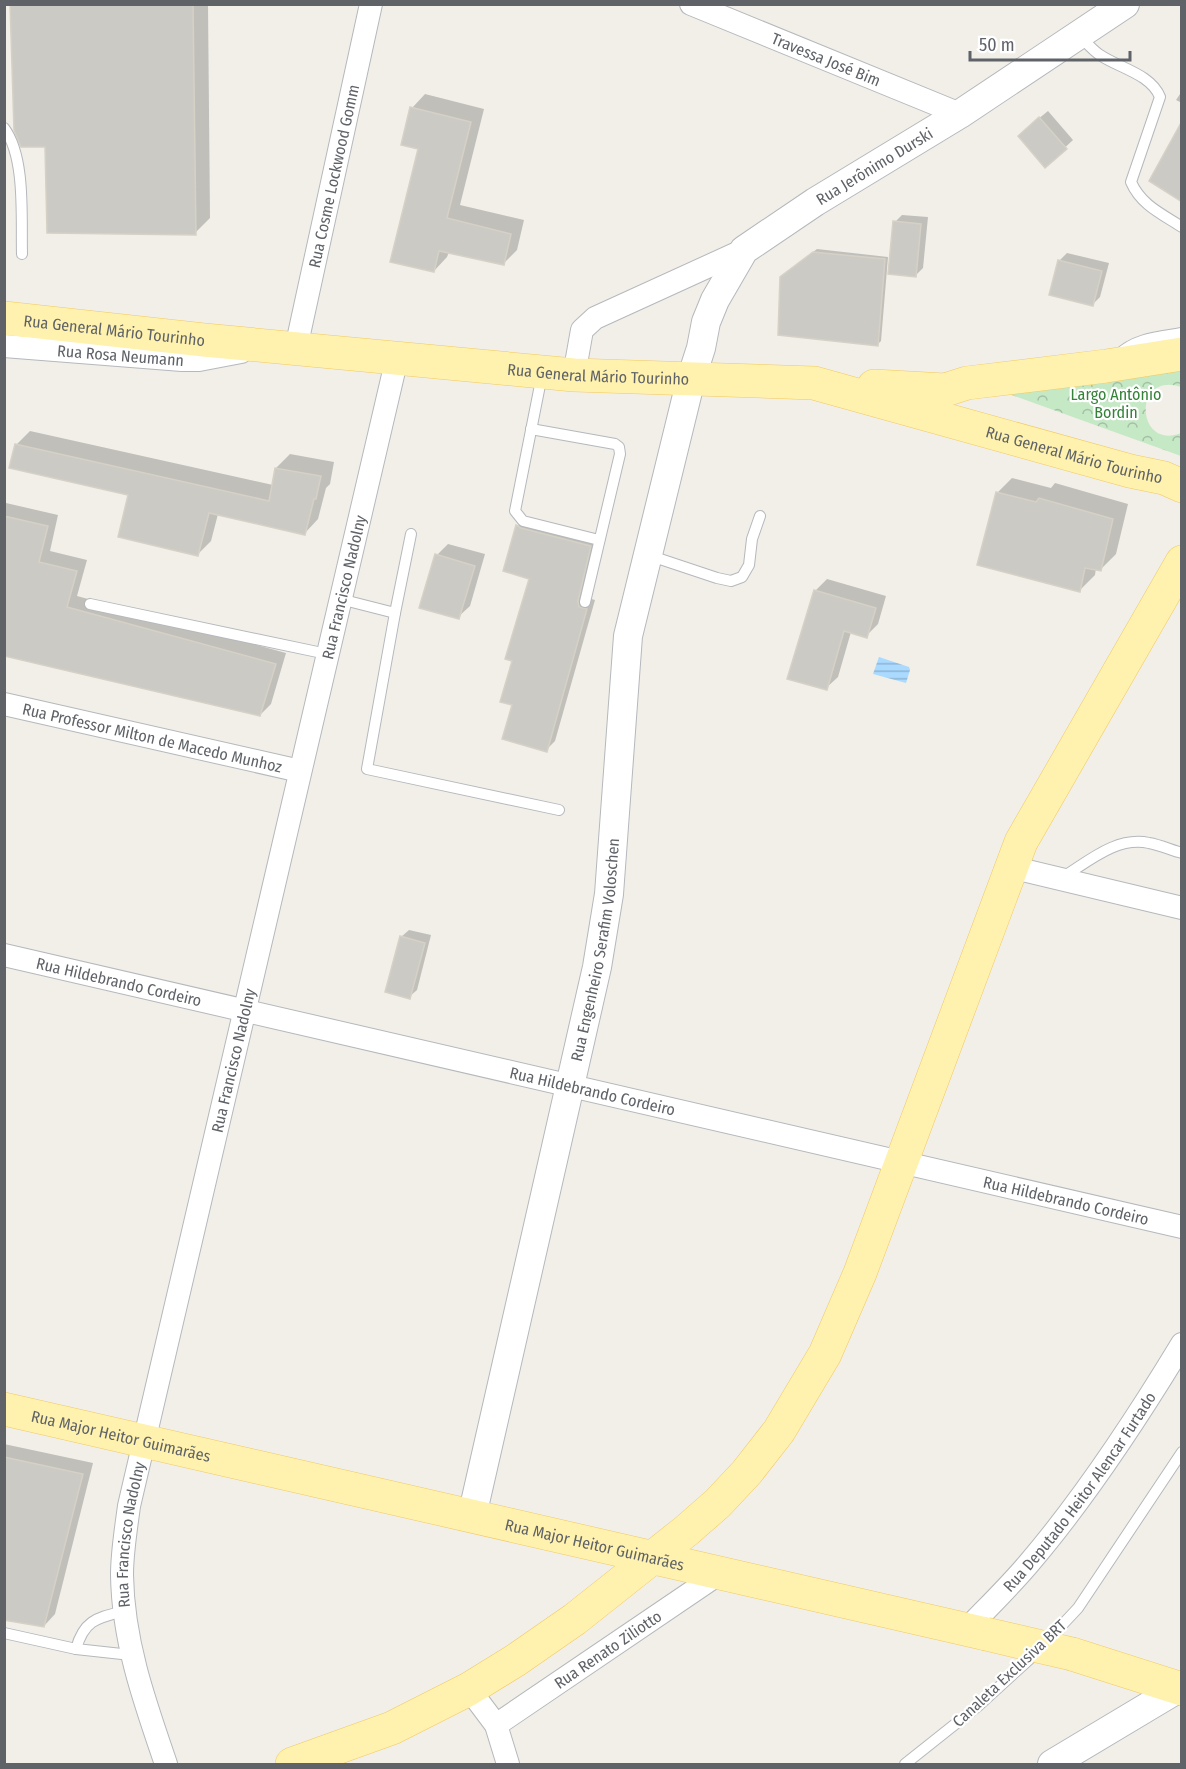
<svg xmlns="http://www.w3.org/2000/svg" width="1186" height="1769" font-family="'Fira Sans Condensed',sans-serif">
	<defs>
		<pattern id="park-crowns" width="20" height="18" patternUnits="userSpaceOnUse" patternTransform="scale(1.5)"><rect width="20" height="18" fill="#c5e8c5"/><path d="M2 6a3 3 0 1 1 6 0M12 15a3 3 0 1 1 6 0" fill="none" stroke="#a3c0a4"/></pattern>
		<pattern id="water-rules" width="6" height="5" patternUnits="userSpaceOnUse" patternTransform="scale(1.5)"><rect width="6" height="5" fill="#aadaff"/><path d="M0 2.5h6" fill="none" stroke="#8eb4d2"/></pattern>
	</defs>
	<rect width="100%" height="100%" fill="#f1efe8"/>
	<!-- park -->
	<path fill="url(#park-crowns)" d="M 1181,366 L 1181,387 C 1132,371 1136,451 1181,433 L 1181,456 L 1006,393 Z"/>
	<!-- water -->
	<polygon fill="url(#water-rules)" points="879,657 909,667 910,670 906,683 873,674"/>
	<!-- shadow -->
	<g fill="#0003">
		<polygon points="12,4 208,4 210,218 195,233"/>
		<polygon points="1182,91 1182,103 1176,100"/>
		<polygon points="425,94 484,109 460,205 524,220 517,250 504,263 449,252 447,257 434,271 420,148 412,108"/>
		<polygon points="1048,111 1073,140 1046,165 1027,128"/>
		<polygon points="902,215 928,217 923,268 916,275 895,222"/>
		<polygon points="817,249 888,257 881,341 878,344 785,274"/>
		<polygon points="1067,253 1109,263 1100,297 1093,304 1059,261"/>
		<polygon points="30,431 273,485 276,468 290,454 334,462 330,484 326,488 318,519 305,533 218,514 211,541 198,554 130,494 16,445"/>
		<polygon points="1012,478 1051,488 1055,483 1128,504 1116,554 1101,569 1096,568 1095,575 1079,591 997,493"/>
		<polygon points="6,503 58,515 50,551 87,560 77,596 286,653 271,704 260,715 4,655"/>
		<polygon points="527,517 599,537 588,598 595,600 555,741 546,750 513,704 514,660 531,578 504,570 518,526"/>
		<polygon points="448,544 485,554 470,606 458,617 437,555"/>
		<polygon points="827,579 886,596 878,624 866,636 851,632 838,677 826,688 815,591"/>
		<polygon points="409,930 431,935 417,990 409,997 401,937"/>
		<polygon points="4,1444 93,1463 55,1614 44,1626 4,1618"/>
	</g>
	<!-- building -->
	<g fill="#cccac5" stroke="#d6d1c6" stroke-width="1.5">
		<polygon points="10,4 193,4 196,235 47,233 45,147 21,147 14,130"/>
		<polygon points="410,107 471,122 447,218 511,234 504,265 439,251 434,272 390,262 418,149 401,145"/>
		<polygon points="1039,117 1067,149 1045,168 1018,136"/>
		<polygon points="1182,121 1182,202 1149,181"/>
		<polygon points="893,221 921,224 916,277 888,274"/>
		<polygon points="813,252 885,259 878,346 778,335 780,277"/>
		<polygon points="1058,260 1102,271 1093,306 1049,295"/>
		<polygon points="15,444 269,501 275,468 321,476 316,499 314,499 305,535 209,513 198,556 118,537 128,495 9,468"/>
		<polygon points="996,492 1036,502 1039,498 1113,519 1101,571 1085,568 1080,592 977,565"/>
		<polygon points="4,516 48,526 39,562 77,571 67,607 276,664 260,716 4,656"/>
		<polygon points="516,525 521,528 591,546 578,601 579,607 587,609 547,752 502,739 512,705 500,702 512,661 505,659 529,579 503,571"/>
		<polygon points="435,554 475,566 459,619 419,608"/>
		<polygon points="814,590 876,608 867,638 844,631 827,690 787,679"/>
		<polygon points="400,936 425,943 410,999 385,992"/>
		<polygon points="4,1457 83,1474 44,1627 4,1620"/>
	</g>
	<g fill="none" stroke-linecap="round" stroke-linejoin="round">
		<defs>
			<g id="service">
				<path d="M 1079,35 C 1086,42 1092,50 1100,55 C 1119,68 1151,74 1160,97 L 1131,182 C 1141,205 1162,214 1182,227"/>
				<path d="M 4,128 C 26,157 21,219 22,254"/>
				<path d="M 1118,355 C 1135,338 1159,337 1182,333"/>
				<polyline points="542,375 515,511 523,521 599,540"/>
				<polyline points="531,429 615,444 619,447 620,454 585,602"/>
				<polyline points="648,555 717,578 731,581 742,577 749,565 752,539 760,516"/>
				<polyline points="340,599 395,613 411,534"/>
				<polyline points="90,604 327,654"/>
				<polyline points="395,613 367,769 559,810"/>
				<path d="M 1063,877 C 1089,861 1117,836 1149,843 C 1160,845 1171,850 1182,853"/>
				<polyline points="4,1633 76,1649 131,1655"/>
				<path d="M 76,1649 C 84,1620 97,1618 124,1611"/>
				<polyline points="905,1764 978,1706 1033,1656 1078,1608 1182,1452"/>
			</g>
			<g id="minor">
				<path id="s1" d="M 691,4 L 960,114"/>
				<path id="s2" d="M 4,346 L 182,360 L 199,360 L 241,352"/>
				<path id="s3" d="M 296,348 L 371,4"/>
				<polyline points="574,375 582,330 595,318 744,250"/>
				<path id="s4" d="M 4,704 L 300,771"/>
				<polyline points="1010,867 1182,908"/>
				<path id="s5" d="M 4,955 L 1182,1227"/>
				<path id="s6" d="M 967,1629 C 988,1607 1010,1586 1030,1562 C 1087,1495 1136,1420 1182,1344"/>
				<polyline points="469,1689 496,1725 508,1764"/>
				<path id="s7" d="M 496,1725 L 720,1573"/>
				<path id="s8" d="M 166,1764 C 145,1703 123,1642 122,1575 C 122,1552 126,1529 129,1506 L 397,358"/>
			</g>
			<g id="tertiary">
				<path id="s9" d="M 472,1516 L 597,967 L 609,894 L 628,636 L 691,379 L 701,348 L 706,322 L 715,300 L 744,250 L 815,202 L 960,114 L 1125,4"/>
				<polyline points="1052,1764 1179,1688"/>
			</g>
			<g id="primary">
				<path id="s10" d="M 4,318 L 204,340 L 574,375 L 814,383 L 1130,471 L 1164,478 L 1182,486"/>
				<polyline points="874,386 945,390 967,383 1106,366 1182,354"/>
				<path id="s11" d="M 4,1409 L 986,1634"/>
				<polyline points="1072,1654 1182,1689"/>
				<polyline points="292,1764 392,1728 469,1689 516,1660 575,1619 686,1531 718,1503 747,1472 779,1431 825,1354 860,1273 1021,842 1182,562"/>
			</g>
		</defs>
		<!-- service casing -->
		<use href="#service" stroke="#b5b8bc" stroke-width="12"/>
		<!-- minor casing -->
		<use href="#minor" stroke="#b5b8bc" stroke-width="24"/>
		<!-- tertiary casing -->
		<use href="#tertiary" stroke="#b5b8bc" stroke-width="30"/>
		<!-- primary casing -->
		<use href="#primary" stroke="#f2c960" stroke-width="34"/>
		<!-- service -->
		<use href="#service" stroke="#fff" stroke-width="10"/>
		<!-- minor -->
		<use href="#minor" stroke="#fff" stroke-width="22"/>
		<!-- tertiary -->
		<use href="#tertiary" stroke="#fff" stroke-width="28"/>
		<!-- primary -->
		<use href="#primary" stroke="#fff2af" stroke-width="33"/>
		<defs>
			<polyline id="primary-bridge" points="986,1634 1072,1654"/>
		</defs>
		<!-- primary-bridge casing -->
		<use href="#primary-bridge" stroke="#f2c960" stroke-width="34" stroke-linecap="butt"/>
		<!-- primary-bridge -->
		<use href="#primary-bridge" stroke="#fff2af" stroke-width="33"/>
	</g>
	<g text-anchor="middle" stroke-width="4.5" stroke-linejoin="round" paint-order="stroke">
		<!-- street labels -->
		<g font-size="16" fill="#5f6368" stroke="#fff">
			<text dy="6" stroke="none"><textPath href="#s1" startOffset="146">Travessa José Bim</textPath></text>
			<text dy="6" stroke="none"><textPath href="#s9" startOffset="1456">Rua Jerônimo Durski</textPath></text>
			<text dy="6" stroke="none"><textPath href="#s3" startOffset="176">Rua Cosme Lockwood Gomm</textPath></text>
			<text dy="6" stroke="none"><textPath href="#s10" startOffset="111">Rua General Mário Tourinho</textPath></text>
			<text dy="6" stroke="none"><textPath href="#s2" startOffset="117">Rua Rosa Neumann</textPath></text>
			<text dy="6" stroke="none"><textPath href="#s10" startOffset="597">Rua General Mário Tourinho</textPath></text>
			<text dy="6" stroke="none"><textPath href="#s10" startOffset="1083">Rua General Mário Tourinho</textPath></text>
			<text dy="6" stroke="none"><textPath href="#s8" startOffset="1208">Rua Francisco Nadolny</textPath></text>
			<text dy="6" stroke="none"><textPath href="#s4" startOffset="152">Rua Professor Milton de Macedo Munhoz</textPath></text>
			<text dy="6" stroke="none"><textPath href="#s9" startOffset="580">Rua Engenheiro Serafim Voloschen</textPath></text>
			<text dy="6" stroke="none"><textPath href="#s5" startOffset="118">Rua Hildebrando Cordeiro</textPath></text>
			<text dy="6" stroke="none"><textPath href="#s8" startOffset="722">Rua Francisco Nadolny</textPath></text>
			<text dy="6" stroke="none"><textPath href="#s5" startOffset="604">Rua Hildebrando Cordeiro</textPath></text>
			<text dy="6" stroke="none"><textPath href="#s5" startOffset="1090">Rua Hildebrando Cordeiro</textPath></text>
			<text dy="6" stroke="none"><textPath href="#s11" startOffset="120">Rua Major Heitor Guimarães</textPath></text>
			<text dy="6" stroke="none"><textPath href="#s6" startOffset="178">Rua Deputado Heitor Alencar Furtado</textPath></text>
			<text dy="6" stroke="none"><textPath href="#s8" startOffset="236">Rua Francisco Nadolny</textPath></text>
			<text dy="6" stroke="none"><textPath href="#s11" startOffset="606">Rua Major Heitor Guimarães</textPath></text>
			<text dy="6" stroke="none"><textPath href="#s7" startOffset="135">Rua Renato Ziliotto</textPath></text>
			<text transform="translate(1009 1673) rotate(-43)" y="6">Canaleta Exclusiva BRT</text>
		</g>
		<!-- park labels -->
		<g font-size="16" fill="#348238" stroke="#fff">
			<text x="1116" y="400">Largo Antônio<tspan x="1116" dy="18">Bordin</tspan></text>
		</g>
	</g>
	<!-- border -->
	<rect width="1186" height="1769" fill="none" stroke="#5f6368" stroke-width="12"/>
	<!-- scale -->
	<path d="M970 51v9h160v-9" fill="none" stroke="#5f6368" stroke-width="3"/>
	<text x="979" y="51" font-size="18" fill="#5f6368" stroke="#ffffff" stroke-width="4.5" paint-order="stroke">50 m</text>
</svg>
